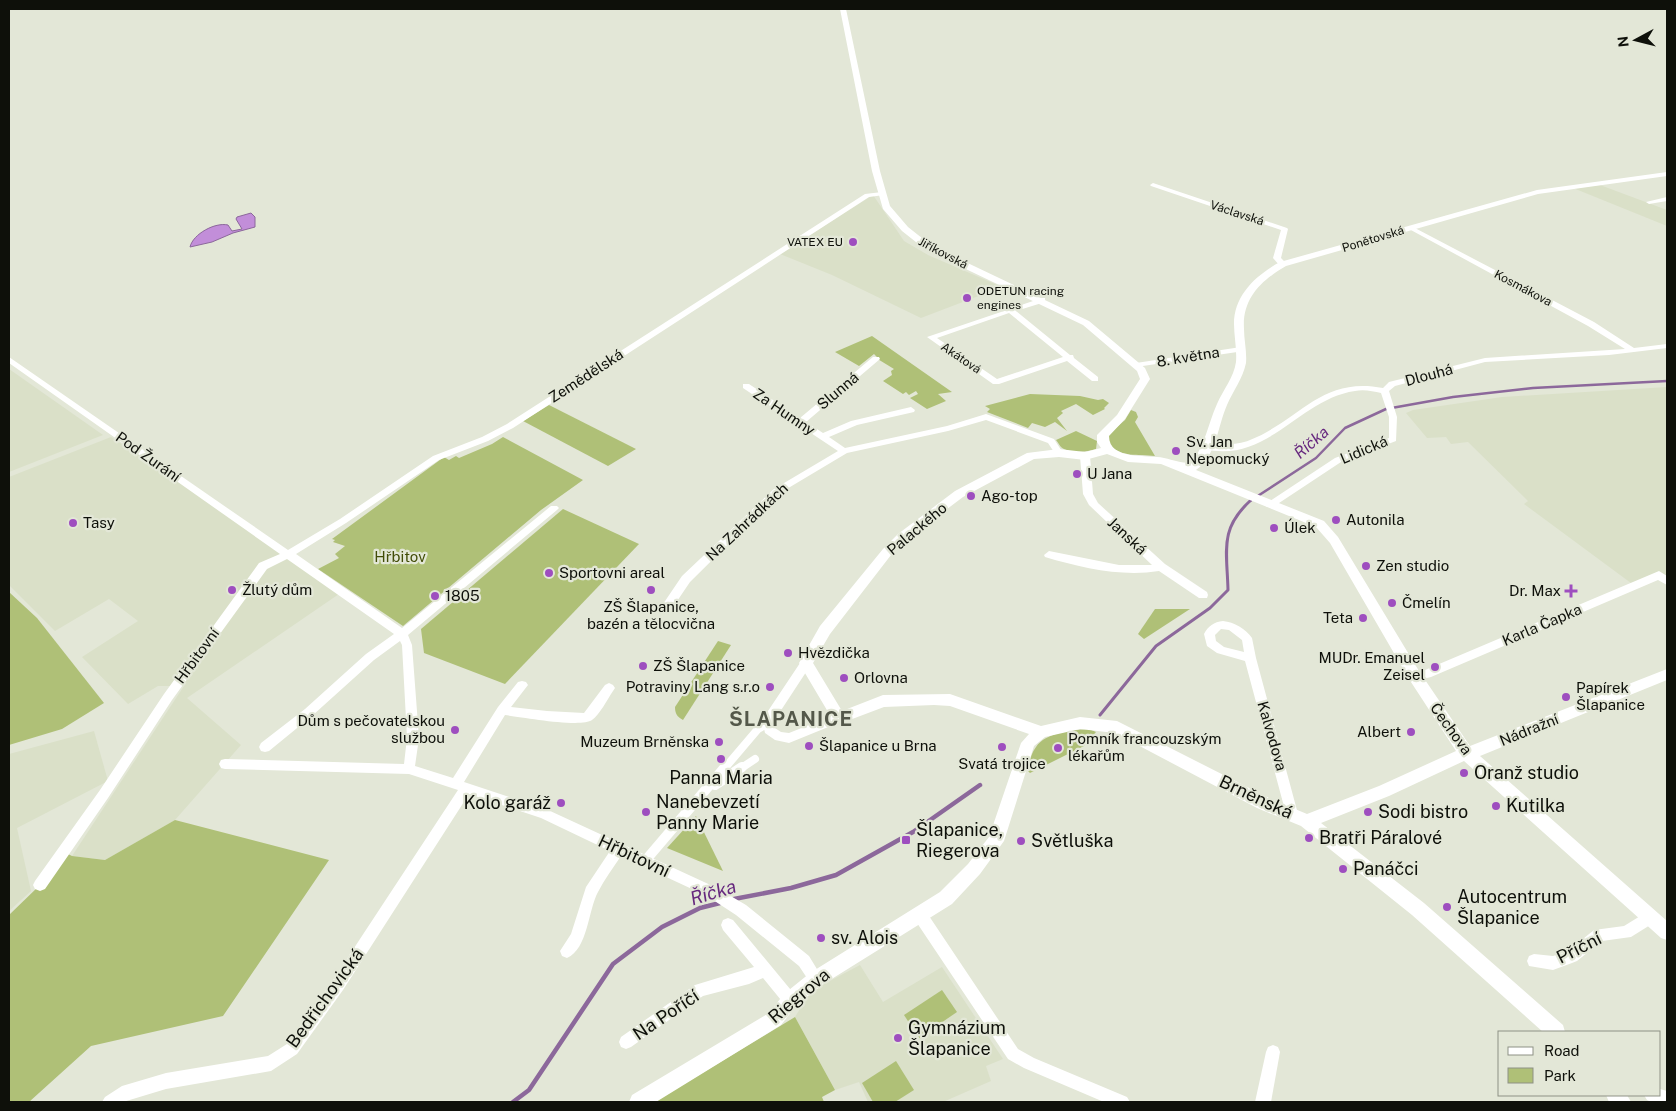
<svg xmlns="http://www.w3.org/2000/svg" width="1676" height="1111" font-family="'Public Sans',sans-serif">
	<rect width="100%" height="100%" fill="#e3e7d7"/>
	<!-- built -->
	<g fill="#dae0c8">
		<polygon points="1600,185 1667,210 1667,226 1573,188"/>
		<polygon points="873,195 904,241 928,255 1002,287 921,318 832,275 780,254"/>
		<polygon points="9,369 103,435 9,472"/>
		<polygon points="1667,387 1667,584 1656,575 1635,586 1524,504 1528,501 1468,442 1451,444 1446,437 1427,438 1406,413 1413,410 1502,397"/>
		<polygon points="111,437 239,520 339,594 187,698 241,745 175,820 105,860 72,856 184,686 158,686 128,704 82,657 138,621 109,599 55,631 9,585 9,477"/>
		<polygon points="94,731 108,781 17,828 31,891 9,911 9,754"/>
		<polygon points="860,965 883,1002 942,967 1003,1059 986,1066 991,1081 943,1102 868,1102 859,1082 835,1090 795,1017 811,991"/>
	</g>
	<!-- green -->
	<g fill="#afc077">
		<polygon points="872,336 952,392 938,394 946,401 927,409 910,398 918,394 916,391 909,395 906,392 903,394 883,381 892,375 891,371 894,369 876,358 877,357 874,354 859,366 835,352"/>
		<polygon points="1030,394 1080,396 1098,400 1103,399 1109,403 1104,408 1105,409 1093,415 1076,404 1061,411 1063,413 1057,418 1067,431 1055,422 1045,427 1032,423 1028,428 987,412 990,409 985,406"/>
		<polygon points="549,405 636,449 608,466 523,421"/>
		<path d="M 1131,410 L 1136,412 L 1138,417 L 1135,422 L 1155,456 C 1138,454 1120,458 1108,443 L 1109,434 L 1125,420 Z"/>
		<path d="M 1076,431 L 1097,441 L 1096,449 C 1087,452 1069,454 1061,447 C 1059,445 1058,442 1056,440 Z"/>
		<polygon points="503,437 583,480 541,510 403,626 318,569 339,558 335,554 345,546 333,542 335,540 332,539 444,457 449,460 456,456 459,458 492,444"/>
		<polygon points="563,509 639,544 505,684 424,653 421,629"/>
		<polygon points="9,592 37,618 104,703 62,729 9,745"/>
		<polygon points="1155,609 1190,609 1144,639 1138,634"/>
		<path d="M 718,641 L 731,645 L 683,720 C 677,717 675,713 675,707 Z"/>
		<path d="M 1089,729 L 1096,732 L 1084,746 L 1030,773 L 1027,770 C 1030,762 1031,753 1036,747 C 1046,732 1073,730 1089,729 Z"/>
		<polygon points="696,816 723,871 667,848"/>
		<polygon points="175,820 329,860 223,1016 91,1046 29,1102 9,1102 9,915 40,885 64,852 72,856 105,860"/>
		<polygon points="942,990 957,1012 919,1038 904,1015"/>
		<polygon points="795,1017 835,1090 822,1097 824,1102 654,1102"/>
		<polygon points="896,1061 914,1090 895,1102 873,1102 862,1083"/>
	</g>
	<!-- water -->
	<path fill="#c28ed9" stroke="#8c689b" d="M 251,213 L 255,217 L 255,227 L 233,233 L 212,242 L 190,247 C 193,234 215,222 228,225 L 232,231 L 242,229 L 236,219 L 237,217 Z"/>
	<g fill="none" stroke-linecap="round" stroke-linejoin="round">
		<!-- stream-far2 -->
		<polyline stroke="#8c689b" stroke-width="2.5" points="1250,501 1316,458 1345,428 1386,409 1453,397 1533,388 1667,381"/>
		<!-- stream-far1 -->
		<path stroke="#8c689b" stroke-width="3" d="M 1100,715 L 1156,646 L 1210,608 L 1228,590 C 1227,550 1219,529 1251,500"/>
		<!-- stream -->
		<g stroke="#8c689b" stroke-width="4.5">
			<polyline points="734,899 791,888 836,875 913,832 980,785"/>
			<polyline points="513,1102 529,1090 613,964 662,927 700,908 720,903"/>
		</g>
		<!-- pedestrian-far1 -->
		<g stroke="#fff" stroke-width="8">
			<polyline points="724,769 758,729 767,724"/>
			<polyline points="740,769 755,759"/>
		</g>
		<!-- pedestrian -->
		<g stroke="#fff" stroke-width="10">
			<polyline points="715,785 742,767"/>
			<polyline points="645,861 725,767"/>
		</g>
		<!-- minor -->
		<g fill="#fff" fill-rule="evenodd">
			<polygon points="1153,183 1287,228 1288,229 1281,258 1287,264 1280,266 1273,258 1281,230 1151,186 1150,185"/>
			<path d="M 882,192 L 885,194 L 884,195 L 869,197 L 513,428 L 488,441 L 439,460 L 346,523 L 296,554 L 402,628 L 551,506 L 557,506 L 559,508 L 557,510 L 408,635 L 412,645 L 419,738 L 415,766 L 453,778 L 498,707 L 518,682 L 522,681 L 526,682 L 528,685 L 511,707 L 547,711 L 584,713 L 605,685 L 609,683 L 613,685 L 615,688 L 613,691 C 607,700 600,714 592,720 C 581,728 521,717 505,715 L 464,782 L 548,810 L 717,888 L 746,905 L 809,956 L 823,979 L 821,984 L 816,986 L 811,984 L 799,966 L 736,915 L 707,896 L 621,856 C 613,868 604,880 598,892 C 588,910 588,949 567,958 L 562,956 L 560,951 L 571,934 L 586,887 L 610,851 L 541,818 L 469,794 L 343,990 L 297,1054 L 271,1071 L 166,1089 L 123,1102 L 102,1102 L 105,1097 L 122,1086 L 166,1073 L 268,1056 L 287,1044 L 333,980 L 458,790 L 409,774 L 225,769 L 221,768 L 219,764 L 221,760 L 225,759 L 404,764 L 407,738 L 402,645 L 400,641 L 374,660 L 313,715 L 269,751 L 265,752 L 261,751 L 259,747 L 261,743 L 305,709 L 366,654 L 394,634 L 287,559 L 267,569 L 172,700 L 108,798 L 45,889 L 40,891 L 35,889 L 33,885 L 35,881 L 100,790 L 164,694 L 259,563 L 280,554 L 9,363 L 9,357 L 288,550 L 340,519 L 433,456 L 482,437 L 507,424 L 865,194 Z"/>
			<polygon points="1667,197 1667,201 1649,204 1646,202"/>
			<path d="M 1409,227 L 1413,227 L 1594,322 L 1634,348 L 1667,344 L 1667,348 L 1609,355 L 1485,362 L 1395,386 L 1389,391 L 1397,417 L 1396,441 L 1341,462 L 1273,507 L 1267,507 L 1265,505 L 1267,503 L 1335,458 L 1389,438 L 1389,417 L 1381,393 C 1373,391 1363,389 1355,391 C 1299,399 1268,464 1204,449 L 1203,447 L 1204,445 C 1219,442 1234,447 1250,440 C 1300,420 1321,376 1383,388 L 1389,382 L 1485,358 L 1625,349 L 1588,326 L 1409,229 Z"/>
			<path d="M 1042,298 L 1045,298 L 1045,302 L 1016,311 L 1070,355 L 1073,355 L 1074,358 L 1098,377 L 1098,381 L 1092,381 L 1067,361 L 999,384 L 993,384 L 927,337 ZM 1009,313 L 1063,357 L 997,379 L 937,338 Z"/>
			<polygon points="1241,347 1244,347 1244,351 1136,367 1132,365 1136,363"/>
			<polygon points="873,357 879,357 880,359 806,422 823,433 851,421 911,407 915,410 914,412 857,425 829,437 845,448 947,426 986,414 1054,439 1063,453 1059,456 1056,455 1048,443 986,420 948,431 847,453 780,493 690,582 669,613 661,613 660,610 661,607 682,576 774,489 838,451 743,388 743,384 749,384 800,418"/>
			<path d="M 1085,453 L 1090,456 L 1093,494 L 1098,503 L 1165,564 L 1207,592 L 1208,595 L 1207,598 L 1199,598 L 1159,571 C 1122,577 1082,568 1045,557 L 1044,555 L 1049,551 L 1119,565 L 1152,565 L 1089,505 L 1083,494 L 1080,456 Z"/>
			<polygon points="1659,571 1667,576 1667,585 1658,580 1431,677 1415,681 1411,680 1409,677 1411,674 1425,670"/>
			<path d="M 1223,621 C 1234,622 1246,629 1252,638 L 1256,658 L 1298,814 L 1296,818 L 1292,820 L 1288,818 L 1286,814 L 1245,661 L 1217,653 L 1207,646 L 1204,634 C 1208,626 1214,622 1223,621 ZM 1221,629 L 1229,630 L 1242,640 L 1244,652 L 1224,647 L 1216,641 L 1215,635 Z"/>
			<polygon points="806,659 810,660 812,663 774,721 775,728 781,732 789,733 839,713 843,715 845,718 843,721 789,743 775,740 765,733 762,720 802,660"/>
			<polygon points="920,909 925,910 1018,1049 1034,1058 1127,1097 1130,1102 1104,1102 1024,1068 1008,1059 915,920 913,915 915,910"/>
			<polygon points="1650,910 1655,912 1657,917 1655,922 1631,937 1602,941 1577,961 1572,963 1553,970 1529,966 1527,961 1529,956 1534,954 1553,956 1568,951 1594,930 1624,926"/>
			<polygon points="728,918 733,920 795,995 797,1000 795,1005 790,1007 785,1005 763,978 749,984 703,996 631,1047 626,1049 621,1047 619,1042 621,1037 695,985 754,967 723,930 721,925 723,920"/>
			<polygon points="1273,1045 1278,1047 1280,1052 1271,1102 1255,1102 1266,1052 1268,1047"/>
			<polygon points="1660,1089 1667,1091 1667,1102 1651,1102 1647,1100 1644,1095 1660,1095"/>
		</g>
		<!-- tertiary -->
		<g fill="#fff" fill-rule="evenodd">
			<path d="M 840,9 L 846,9 L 880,171 L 890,206 L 908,227 L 932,246 L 1089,321 L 1145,368 L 1150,379 L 1125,419 L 1109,436 C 1109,461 1148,454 1164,458 C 1174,460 1180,463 1191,463 C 1205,446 1208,424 1217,404 C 1223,390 1234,377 1236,362 C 1237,349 1234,336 1234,324 C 1234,295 1256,275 1280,262 L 1537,190 L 1667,172 L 1667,176 L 1538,194 L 1286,266 C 1262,280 1242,298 1244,329 C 1244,340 1247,352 1246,363 C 1243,378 1233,391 1227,405 C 1218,425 1216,457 1196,470 L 1324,521 L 1338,537 L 1419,671 L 1470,746 L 1667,669 L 1667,680 L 1480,756 L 1667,921 L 1667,940 L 1661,938 L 1464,761 L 1389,796 L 1321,823 L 1424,903 L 1563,1025 L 1565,1032 L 1543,1032 L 1412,915 L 1301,826 L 1257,808 L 1115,733 L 1080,729 L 1045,737 L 1034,746 L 1004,841 L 980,874 L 952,904 L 822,985 L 796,1006 L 781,1025 L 656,1102 L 629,1102 L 632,1095 L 769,1013 L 784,994 L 810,973 L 940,892 L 968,864 L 989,837 L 1021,743 L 1029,734 L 950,706 L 934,705 L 884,707 L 839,724 L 834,722 L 799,663 L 820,626 L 883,549 L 898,534 L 955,491 L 1027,453 L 1059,449 L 1085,452 L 1101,448 L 1097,442 L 1097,435 L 1117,415 L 1140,379 L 1137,371 L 1083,325 L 926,250 L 902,231 L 883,209 L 872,171 ZM 1107,454 L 1128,462 L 1161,464 L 1316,527 L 1330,543 L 1409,679 L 1456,751 L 1379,786 L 1307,814 L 1269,798 L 1117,721 L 1080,717 L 1041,726 L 950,694 L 883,695 L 842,711 L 813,663 L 830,634 L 891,555 L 906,540 L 963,497 L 1034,459 L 1059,457 L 1085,460 Z"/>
			<polygon points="1606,1095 1627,1095 1631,1102 1609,1102"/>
		</g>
	</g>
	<!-- markers -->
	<g fill="#9e4ebf" stroke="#e3e7d7" stroke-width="2">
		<circle cx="853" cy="242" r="5"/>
		<circle cx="967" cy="298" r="5"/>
		<circle cx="1176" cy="451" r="5"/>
		<circle cx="1077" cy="474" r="5"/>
		<circle cx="971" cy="496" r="5"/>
		<circle cx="1336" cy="520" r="5"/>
		<circle cx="73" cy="523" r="5"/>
		<circle cx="1274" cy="528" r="5"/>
		<circle cx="1366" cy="566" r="5"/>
		<circle cx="549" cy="573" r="5"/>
		<circle cx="232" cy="590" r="5"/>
		<circle cx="651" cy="590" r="5"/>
		<path d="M1568.5 583.5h5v5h5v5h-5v5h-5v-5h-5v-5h5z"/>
		<circle cx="435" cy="596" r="5"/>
		<circle cx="1392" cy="603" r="5"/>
		<circle cx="1363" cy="618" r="5"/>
		<circle cx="788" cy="653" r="5"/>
		<circle cx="643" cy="666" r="5"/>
		<circle cx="1435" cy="667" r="5"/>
		<circle cx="844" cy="678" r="5"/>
		<circle cx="770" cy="687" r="5"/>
		<circle cx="1566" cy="697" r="5"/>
		<circle cx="455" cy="730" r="5"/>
		<circle cx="1411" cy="732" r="5"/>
		<circle cx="719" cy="742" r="5"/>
		<circle cx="809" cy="746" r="5"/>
		<circle cx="1002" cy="747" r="5"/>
		<circle cx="1058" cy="748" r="5"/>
		<circle cx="721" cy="759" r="5"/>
		<circle cx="1464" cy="773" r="5"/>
		<circle cx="561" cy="803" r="5"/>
		<circle cx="1496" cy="806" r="5"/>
		<circle cx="646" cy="812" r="5"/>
		<circle cx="1368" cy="812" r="5"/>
		<circle cx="1309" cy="838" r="5"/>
		<rect x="901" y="835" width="10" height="10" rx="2.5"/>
		<circle cx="1021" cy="841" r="5"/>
		<circle cx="1343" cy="869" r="5"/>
		<circle cx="1447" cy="907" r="5"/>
		<circle cx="821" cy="938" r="5"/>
		<circle cx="898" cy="1038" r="5"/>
	</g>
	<g text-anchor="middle" stroke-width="4.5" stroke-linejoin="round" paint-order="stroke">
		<!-- far-street labels -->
		<g font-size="12" fill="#0e100a" stroke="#e3e7d7">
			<text transform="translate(1237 213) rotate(18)" y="4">Václavská</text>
			<text transform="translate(1373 239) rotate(-17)" y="4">Ponětovská</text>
			<text transform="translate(943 253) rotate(28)" y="4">Jiříkovská</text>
			<text transform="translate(1523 288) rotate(28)" y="4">Kosmákova</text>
			<text transform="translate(961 358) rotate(34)" y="4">Akátová</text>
		</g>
		<!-- far-poi labels -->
		<g font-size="12" fill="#0e100a" stroke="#e3e7d7" text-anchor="end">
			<text x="843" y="246">VATEX EU</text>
			<text x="977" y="295" text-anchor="start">ODETUN racing<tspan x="977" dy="14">engines</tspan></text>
		</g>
		<!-- street labels -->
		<g font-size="15" fill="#0e100a" stroke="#e3e7d7">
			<text transform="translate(1188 357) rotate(-9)" y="5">8. května</text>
			<text transform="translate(1429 375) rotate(-15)" y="5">Dlouhá</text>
			<text transform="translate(586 376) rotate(-33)" y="5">Zemědělská</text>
			<text transform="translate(838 391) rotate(-40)" y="5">Slunná</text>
			<text transform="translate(784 412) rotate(34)" y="5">Za Humny</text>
			<text transform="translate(1364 450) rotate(-23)" y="5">Lidická</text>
			<text transform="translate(148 457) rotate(35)" y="5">Pod Žurání</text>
			<text transform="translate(747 522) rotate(-43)" y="5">Na Zahrádkách</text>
			<text transform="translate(917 529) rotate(-40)" y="5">Palackého</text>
			<text transform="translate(1127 536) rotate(43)" y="5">Janská</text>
			<text transform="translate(1542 625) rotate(-23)" y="5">Karla Čapka</text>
			<text transform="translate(197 656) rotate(-54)" y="5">Hřbitovní</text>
			<text transform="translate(1451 729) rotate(54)" y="5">Čechova</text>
			<text transform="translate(1529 730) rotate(-22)" y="5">Nádražní</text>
			<text transform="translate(1272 736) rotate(74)" y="5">Kalvodova</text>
		</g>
		<!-- poi labels -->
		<g font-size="15" fill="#0e100a" stroke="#e3e7d7" text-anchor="start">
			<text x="1186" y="447">Sv. Jan<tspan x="1186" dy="17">Nepomucký</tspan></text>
			<text x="1087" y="479">U Jana</text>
			<text x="981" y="501">Ago-top</text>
			<text x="1346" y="525">Autonila</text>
			<text x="83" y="528">Tasy</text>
			<text x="1284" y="533">Úlek</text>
			<text x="1376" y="571">Zen studio</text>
			<text x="559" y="578">Sportovni areal</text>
			<text x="242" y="595">Žlutý dům</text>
			<text x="1561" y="596" text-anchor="end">Dr. Max</text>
			<text x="445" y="601">1805</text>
			<text x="1402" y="608">Čmelín</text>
			<text x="651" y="612" text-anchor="middle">ZŠ Šlapanice,<tspan x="651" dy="17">bazén a tělocvična</tspan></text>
			<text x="1353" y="623" text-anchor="end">Teta</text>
			<text x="798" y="658">Hvězdička</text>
			<text x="1425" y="663" text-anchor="end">MUDr. Emanuel<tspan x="1425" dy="17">Zeisel</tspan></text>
			<text x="653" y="671">ZŠ Šlapanice</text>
			<text x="854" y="683">Orlovna</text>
			<text x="760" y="692" text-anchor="end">Potraviny Lang s.r.o</text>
			<text x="1576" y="693">Papírek<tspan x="1576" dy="17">Šlapanice</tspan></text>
			<text x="445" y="726" text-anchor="end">Dům s pečovatelskou<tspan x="445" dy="17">službou</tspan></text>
			<text x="1401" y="737" text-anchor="end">Albert</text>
			<text x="1068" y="744">Pomník francouzským<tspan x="1068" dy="17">lékařům</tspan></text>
			<text x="709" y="747" text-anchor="end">Muzeum Brněnska</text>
			<text x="819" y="751">Šlapanice u Brna</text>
			<text x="1002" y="769" text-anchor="middle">Svatá trojice</text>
		</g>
		<!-- park labels -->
		<g font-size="15" fill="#424d08" stroke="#e3e7d7">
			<text x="400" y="562">Hřbitov</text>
		</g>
		<!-- water labels -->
		<g font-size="16" font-style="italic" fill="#66277e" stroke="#e3e7d7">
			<text transform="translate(1311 442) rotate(-41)" y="6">Říčka</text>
		</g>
		<!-- near-poi labels -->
		<g font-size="18" fill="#0e100a" stroke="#e3e7d7" text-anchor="start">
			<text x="1474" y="779">Oranž studio</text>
			<text x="721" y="784" text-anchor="middle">Panna Maria</text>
			<text x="656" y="808">Nanebevzetí<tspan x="656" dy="21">Panny Marie</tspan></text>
			<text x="551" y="809" text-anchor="end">Kolo garáž</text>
			<text x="1506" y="812">Kutilka</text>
			<text x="1378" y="818">Sodi bistro</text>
			<text x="916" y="836">Šlapanice,<tspan x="916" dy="21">Riegerova</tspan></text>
			<text x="1319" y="844">Bratři Páralové</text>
			<text x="1031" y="847">Světluška</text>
			<text x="1353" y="875">Panáčci</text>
			<text x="1457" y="903">Autocentrum<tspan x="1457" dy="21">Šlapanice</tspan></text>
			<text x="831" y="944">sv. Alois</text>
			<text x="908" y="1034">Gymnázium<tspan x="908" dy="21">Šlapanice</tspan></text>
		</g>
		<!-- near-street labels -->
		<g font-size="18" fill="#0e100a" stroke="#e3e7d7">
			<text transform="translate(1256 797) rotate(25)" y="6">Brněnská</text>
			<text transform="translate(634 856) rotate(25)" y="6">Hřbitovní</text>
			<text transform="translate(1579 948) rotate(-27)" y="6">Příční</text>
			<text transform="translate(799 996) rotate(-40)" y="6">Riegrova</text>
			<text transform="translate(325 998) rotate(-54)" y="6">Bedřichovická</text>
			<text transform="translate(666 1015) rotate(-34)" y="6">Na Poříčí</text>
		</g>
		<!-- near-water labels -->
		<g font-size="19" font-style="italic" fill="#66277e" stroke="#e3e7d7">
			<text transform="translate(713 892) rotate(-17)" y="7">Říčka</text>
		</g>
		<!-- district labels -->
		<g font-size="20" font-weight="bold" letter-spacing="1" fill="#54584a" stroke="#e3e7d7">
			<text x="791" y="726">ŠLAPANICE</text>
		</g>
	</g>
	<!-- border -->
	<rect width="1676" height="1111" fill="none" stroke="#0e100a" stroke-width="20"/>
	<!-- legend -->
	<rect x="1498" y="1031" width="162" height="65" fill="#e3e7d7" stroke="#8e9185"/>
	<rect x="1508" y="1047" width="25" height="8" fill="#ffffff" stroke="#8e9185"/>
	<text x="1544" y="1056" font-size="15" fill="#0e100a">Road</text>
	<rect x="1508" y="1068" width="25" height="15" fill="#afc077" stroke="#8e9185"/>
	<text x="1544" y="1081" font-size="15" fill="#0e100a">Park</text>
	<!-- north arrow -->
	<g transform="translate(1636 40) rotate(263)" stroke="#e3e7d7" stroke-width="4" paint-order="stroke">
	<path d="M0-4L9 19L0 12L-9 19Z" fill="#0e100a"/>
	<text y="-8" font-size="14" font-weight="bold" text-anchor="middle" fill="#0e100a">N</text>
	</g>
</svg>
